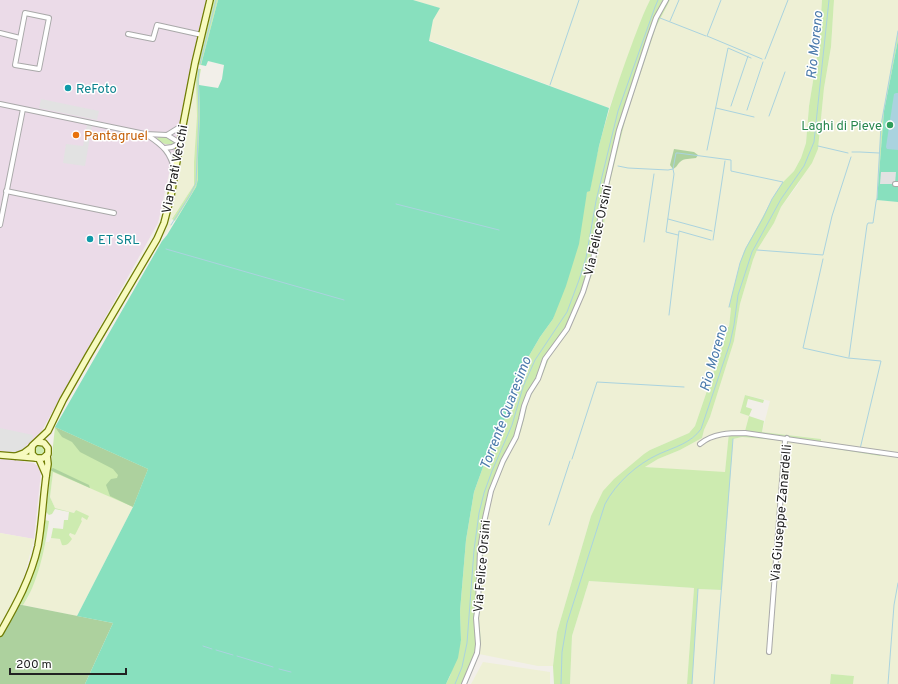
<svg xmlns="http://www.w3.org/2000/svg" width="898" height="684" font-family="Overpass,sans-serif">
	<rect width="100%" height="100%" fill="#f2efe9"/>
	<!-- industrial -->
	<polygon fill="#ebdbe8" points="0,0 208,0 158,223 40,434 22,452 24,462 33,463 38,466 41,472 34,539 0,533"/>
	<!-- farmland -->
	<g fill="#eef0d5">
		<polygon points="413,0 650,0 642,18 609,108 429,40 433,20 439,8"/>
		<polygon points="669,0 822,0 819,44 809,106 806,143 801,158 794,171 783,182 775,194 744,251 740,263 729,307 731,308 729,327 727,327 726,335 695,426 689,433 650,450 591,516 557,632 553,666 538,666 479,654 481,643 479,618 481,599 484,544 491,498 504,466 521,431 529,399 543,374 550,356 568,332 593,272 604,225 608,190 626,117 656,27"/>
		<polygon points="834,0 898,0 898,31 883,112 879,200 898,202 898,684 853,684 854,676 831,674 830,684 692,684 698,589 722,590 733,439 742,437 785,441 879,456 821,444 821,439 762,432 770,401 745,395 740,413 749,416 745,431 729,432 725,473 645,467 658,459 680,450 702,438 704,430 710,417 734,341 740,304 753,260 757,250 774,223 781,207 797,186 818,149 824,88 831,47"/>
		<polygon points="197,69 197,116 194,162 194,185 169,223 172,225 164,235 164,229 171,211"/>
		<polygon points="53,471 133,507 77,616 23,605 28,598 34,582 46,542 49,542 51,538 60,539 69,535 71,533 75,535 82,517 85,518 89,517 76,510 74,513 55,508 50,497"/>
		<polygon points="0,533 34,539 19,594 0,625"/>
		<polygon points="589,581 694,588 687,684 570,684 572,636"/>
		<polygon points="483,662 550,672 550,684 471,684"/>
	</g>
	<!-- grass -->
	<g fill="#cdebb0">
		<polygon points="214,0 218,0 201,65 199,65 199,61"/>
		<path d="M 650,0 L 670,0 L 656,27 L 626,117 L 608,190 L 604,225 L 593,272 L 568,332 L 550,356 L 543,374 L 529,399 L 521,431 L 504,466 L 491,498 L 484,544 L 481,599 L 479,618 L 481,643 L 475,665 L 466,684 L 446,684 L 450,676 L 461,640 L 460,611 L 466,540 L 474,492 L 483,467 L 506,414 L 515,385 L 526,361 L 540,337 L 553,319 L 587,192 L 590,190 C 597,146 610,105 625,63 C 633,42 640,20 650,0 Z"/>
		<polygon points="822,0 834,0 831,47 824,88 818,149 812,163 781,207 774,223 757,250 753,260 740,304 734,341 710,417 704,430 702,438 680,450 658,459 645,467 725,472 729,432 745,431 749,416 740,413 745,395 764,400 763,403 748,399 746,407 752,409 749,416 764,421 762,432 821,439 821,444 882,453 880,456 785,441 742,437 733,439 722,590 698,589 692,684 687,684 694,588 589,581 572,636 570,684 554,684 553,666 557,632 591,516 603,491 614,479 644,454 650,450 689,433 695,426 726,335 727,327 729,327 731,308 729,307 740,263 744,251 775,194 783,182 794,171 801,158 806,143 809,106 819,44"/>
		<polygon points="898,31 898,40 884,111 877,200 881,125"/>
		<polygon points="198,69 201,69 199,80 200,116 199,180 196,187 175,221 172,219 194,185 194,162 197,116 196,80"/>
		<path d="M 167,136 L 176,142 C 170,147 162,144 157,139 L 158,137 Z"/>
		<path d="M 55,427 L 148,469 L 133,507 L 53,472 L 50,497 L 55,508 L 74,513 L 76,510 L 89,516 L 87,520 L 82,517 L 81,520 L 82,521 L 75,535 L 70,533 L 69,535 L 72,539 C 69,543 67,546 62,545 L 60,539 L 51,538 L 53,528 L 63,529 L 64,520 L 68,520 L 69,512 L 55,509 L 52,514 L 49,515 L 46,512 Z"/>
		<circle cx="40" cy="450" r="5.5"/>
		<path d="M 45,520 L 49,521 C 45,548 38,583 23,605 L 18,604 C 34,579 40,549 45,520 Z"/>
		<polygon points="831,674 854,676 853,684 830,684"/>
	</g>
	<!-- forest -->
	<g fill="#add19e">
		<path d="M 674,149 L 694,152 L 698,155 L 696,158 C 690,159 684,158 680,162 C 677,165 677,167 673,169 L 670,165 Z"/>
		<polygon points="55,427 148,469 133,507 110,496 106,485 111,479 117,478 118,475 113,469 80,452 72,442 62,437"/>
		<polygon points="53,468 89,485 90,488 50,470"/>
		<polygon points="17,604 113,623 85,684 0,684 0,633"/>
	</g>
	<!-- pitch -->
	<g fill="#88e0be">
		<polygon points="218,0 413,0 440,8 433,20 429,41 609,108 599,146 590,191 587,192 579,244 566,286 553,319 540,337 526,361 515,385 504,421 483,467 474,492 466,540 460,611 461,640 458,658 446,684 85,684 113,623 77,616 133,507 148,469 55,427 162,241 167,235 196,187 198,180 198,158 200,116 199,85 218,88 222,79 224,65 208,61 206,66 201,65"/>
		<polygon points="898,40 898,202 877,200 884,111"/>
	</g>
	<!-- parking -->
	<g fill="#e2e2e2">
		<polygon points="41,99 99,111 97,120 39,108"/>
		<polygon points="87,125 92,125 85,166 63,163 66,144 83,146"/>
		<polygon points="881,172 896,172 895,184 880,184"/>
		<polygon points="0,428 33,435 32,441 30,441 29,443 27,443 23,451 18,450 17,453 0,450"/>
	</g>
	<!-- water -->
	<polygon fill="#aad3df" points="896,93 898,93 898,150 887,149 886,147 894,94"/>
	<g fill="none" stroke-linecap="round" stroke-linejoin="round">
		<!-- stream -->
		<g stroke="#aad3df" stroke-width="1">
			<polyline points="721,0 707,36 762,59"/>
			<polyline points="660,18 706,36"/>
			<polyline points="670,21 679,0"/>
			<polyline points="765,59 788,0"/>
			<polyline points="200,64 216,0"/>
			<polyline points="550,85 579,0"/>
			<polyline points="731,106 748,56"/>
			<polyline points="716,108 754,117"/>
			<polyline points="747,110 763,62"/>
			<polyline points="769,116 785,72"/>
			<polyline points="818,146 848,153"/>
			<polyline points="707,150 728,48 751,58"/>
			<polyline points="852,152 860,152 879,153"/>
			<polyline points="618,166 628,168 668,170 673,169 676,153 678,153 731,160 731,171 783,182 772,199 763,218 746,248 740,263 729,307"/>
			<polyline points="673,169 674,174 666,232 678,235"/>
			<polyline points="396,204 499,230"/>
			<polyline points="668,219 712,231"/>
			<polyline points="171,225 190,195 196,183 199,115 198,80 199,69"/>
			<polyline points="713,240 725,161"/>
			<polyline points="644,242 654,174"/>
			<polyline points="166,249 344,300"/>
			<polyline points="757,250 823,255 832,216 851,157"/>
			<polyline points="823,259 803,348 848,358 881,361 860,449"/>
			<polyline points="669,315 679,231 711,240"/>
			<polyline points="849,357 867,225 868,223 873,223 876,202 877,198 881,125 898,31"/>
			<polyline points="572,459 597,382 684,387"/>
			<polyline points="549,525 570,461"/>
			<polyline points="203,646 212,649"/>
			<polyline points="216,650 233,655"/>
			<polyline points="237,656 273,667"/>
			<polyline points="279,669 291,672"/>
			<polyline points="455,684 462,667 467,643 474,550 479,513 484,493 492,471 512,425 523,387 535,360 567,312 579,280 586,258 596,201 618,111 655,7 658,0"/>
			<path d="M 561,684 L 562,652 L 567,623 L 605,504 C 616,483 637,464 659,454 C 675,447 691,443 701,429 L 730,343 L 734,325 L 738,295 L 752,252 L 781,199 L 804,166 L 814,142 L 829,0"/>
			<polyline points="692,684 698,589"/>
			<polyline points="714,684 733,439"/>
			<polyline points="888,684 894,605 898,583"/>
		</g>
		<defs>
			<g id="street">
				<polygon points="25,13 49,18 39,69 15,65"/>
				<polyline points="0,33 20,38"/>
				<polyline points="128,34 153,39 157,25 202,35"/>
				<polyline points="0,104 145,134 167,135 183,125"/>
				<path d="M 147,135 C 164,146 170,152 175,171"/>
				<polyline points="165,148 172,147 180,143 167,135"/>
				<polyline points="895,184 898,184"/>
				<polyline points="6,191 114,213"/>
				<polyline points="0,225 23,109"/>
				<path d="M 700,444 C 713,433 730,433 745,433 L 898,455"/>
				<polyline points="769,652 785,441 787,438"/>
				<polyline points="464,684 477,653 478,644 476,618 478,605 480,550 485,518 491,491 503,461 516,437 521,419 524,406 529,393 538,379 545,359 567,329 583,292 593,260 605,190 619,130 649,38 656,18 666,0"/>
			</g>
			<g id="secondary">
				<polyline points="37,442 44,443 48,448 48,454 43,458 36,458 32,454 32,446 48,431 63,400 88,356 157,239 164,223 171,196 183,125 195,63 210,0"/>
				<polyline points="0,455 36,458"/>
				<polyline points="16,456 24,453 32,447"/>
				<polyline points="39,459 46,475"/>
				<path d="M 0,633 C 16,605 31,578 38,546 C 43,519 43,491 48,464 L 47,455"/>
			</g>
		</defs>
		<!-- street casing -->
		<use href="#street" stroke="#a9a9a9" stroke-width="6"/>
		<!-- secondary casing -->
		<use href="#secondary" stroke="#707d05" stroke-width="8"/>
		<!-- street -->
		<use href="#street" stroke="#fff" stroke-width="4"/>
		<!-- secondary -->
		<use href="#secondary" stroke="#f7fabf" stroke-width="5.5"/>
	</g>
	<!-- markers -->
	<g fill="#0f9aa8" stroke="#fff" stroke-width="1.5">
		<circle cx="68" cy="88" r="4"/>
		<circle cx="90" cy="239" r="4"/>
	</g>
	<circle fill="#2e9e5b" stroke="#fff" stroke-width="1.5" cx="890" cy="125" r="4"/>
	<circle fill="#e8710a" stroke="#fff" stroke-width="1.5" cx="76" cy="135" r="4"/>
	<g text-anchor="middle" stroke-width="3" stroke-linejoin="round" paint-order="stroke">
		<!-- culture labels -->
		<g font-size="13" fill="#0d838f" stroke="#fff" text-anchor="start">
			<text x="76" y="93">ReFoto</text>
			<text x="98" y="244">ET SRL</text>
		</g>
		<!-- leisure labels -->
		<g font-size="13" fill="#27864d" stroke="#fff" text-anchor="end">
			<text x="882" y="130">Laghi di Pieve</text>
		</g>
		<!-- food labels -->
		<g font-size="13" fill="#c56008" stroke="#fff" text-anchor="start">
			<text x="84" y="140">Pantagruel</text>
		</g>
		<!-- street labels -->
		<g font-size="13" fill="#222" stroke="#fff">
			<text transform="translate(174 169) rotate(-79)" y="5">Via Prati Vecchi</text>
			<text transform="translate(597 230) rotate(-78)" y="5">Via Felice Orsini</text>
			<text transform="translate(780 513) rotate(-85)" y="5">Via Giuseppe Zanardelli</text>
			<text transform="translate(481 566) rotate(-85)" y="5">Via Felice Orsini</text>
		</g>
		<!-- water labels -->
		<g font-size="14" font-style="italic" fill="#4a7aab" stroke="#fff">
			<text transform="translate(814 45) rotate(-84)" y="5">Rio Moreno</text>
			<text transform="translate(713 358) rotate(-74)" y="5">Rio Moreno</text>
			<text transform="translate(505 413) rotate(-69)" y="5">Torrente Quaresimo</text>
		</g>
	</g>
	<!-- scale -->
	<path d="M10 668v6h116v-6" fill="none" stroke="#222222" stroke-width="2"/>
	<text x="16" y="668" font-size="12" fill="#222222" stroke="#ffffff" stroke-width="3" paint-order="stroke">200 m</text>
</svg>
